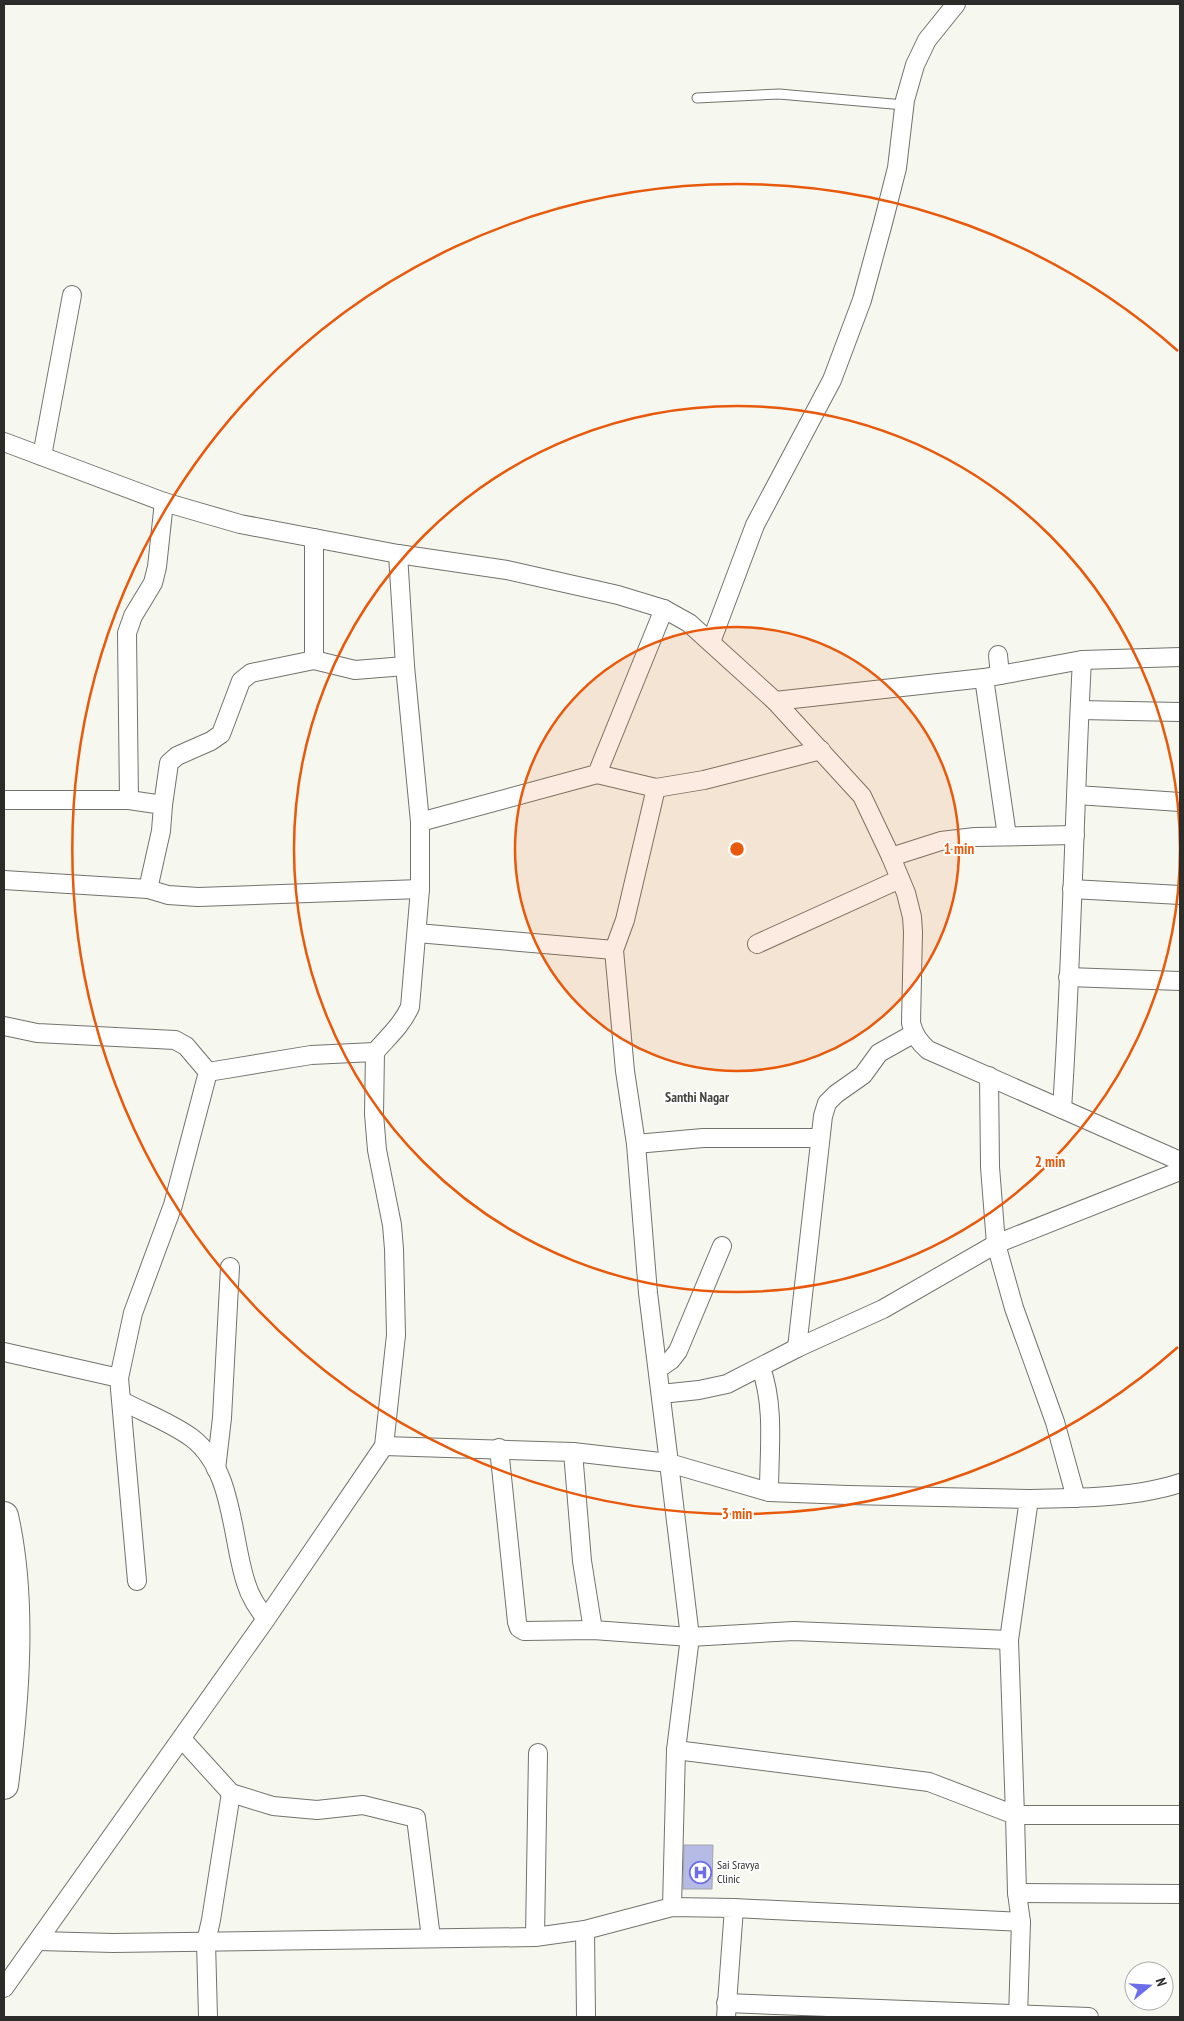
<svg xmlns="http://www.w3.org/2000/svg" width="1184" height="2021" font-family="'PT Sans Narrow',sans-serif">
	<rect width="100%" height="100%" fill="#f6f8f0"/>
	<!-- building -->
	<polygon fill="#b5bbe4" stroke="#a4a5ac" points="684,1845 713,1845 712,1889 683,1889"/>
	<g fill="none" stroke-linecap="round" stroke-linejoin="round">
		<defs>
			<polyline id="service" points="697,98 779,94 904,105"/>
			<g id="minor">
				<path d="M 4,442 L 164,502 L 240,524 L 398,554 L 507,570 L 618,595 L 664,609 L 689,623 L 775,701 L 862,796 L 891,857 L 906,893 L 912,917 L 913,932 L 911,1023 C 914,1035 919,1042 928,1050 L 1180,1161"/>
				<polyline points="42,456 72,295"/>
				<polyline points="711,642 755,525 832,380 862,300 883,223 897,168 905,100 915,65 927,40 956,4"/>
				<polyline points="998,655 1000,675"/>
				<polyline points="314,660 355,670 405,666"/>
				<polyline points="984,678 1007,836"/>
				<polyline points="775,701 984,678 1082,660 1180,657"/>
				<polyline points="1080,710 1180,712"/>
				<polyline points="597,774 656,788 704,780 821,750"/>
				<polyline points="656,788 625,920 614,950 625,1071 636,1144 648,1293 669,1463 769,1492 848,1495 1029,1499 1009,1640 1015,1815 929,1782 676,1750"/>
				<polyline points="1077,795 1180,802"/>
				<polyline points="6,800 129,800"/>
				<polyline points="163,805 169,763 177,756 211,741 221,734 241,681 251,673 314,660 314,538"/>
				<polyline points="420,822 597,774 664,609"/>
				<polyline points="891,857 941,841 975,837 1075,835"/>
				<polyline points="4,880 148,889 168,895 198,897 420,889"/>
				<polyline points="148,889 161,831 163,805 129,800 127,633 133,616 153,583 157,567 164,502"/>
				<polyline points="1072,889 1180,895"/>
				<polyline points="417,933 614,950"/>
				<polyline points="757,944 900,879"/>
				<polyline points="1068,977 1180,981"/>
				<polyline points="4,1026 37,1033 175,1040 186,1046 208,1072"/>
				<polyline points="989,1076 990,1167 996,1244 1014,1308 1055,1422 1076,1498"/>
				<path d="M 1062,1109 C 1072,959 1074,810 1082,660"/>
				<polyline points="636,1144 703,1138 820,1138"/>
				<polyline points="797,1348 823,1116 827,1103 836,1094 863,1075 879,1053 913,1034"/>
				<polyline points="4,1352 119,1378 137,1581"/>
				<path d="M 761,1368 C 775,1407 769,1451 769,1492"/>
				<polyline points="658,1369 671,1360 678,1351 722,1246"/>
				<polyline points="119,1378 133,1313 173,1205 208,1072 311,1055 375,1052"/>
				<polyline points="661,1394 699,1390 727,1384 797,1348 883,1309 996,1244 1180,1171"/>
				<path d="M 122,1401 C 145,1413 172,1423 192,1438 C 234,1470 231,1538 246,1583 C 250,1597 258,1608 266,1619"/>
				<polyline points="384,1446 573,1452 669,1463 690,1637 676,1750 672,1907"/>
				<polyline points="499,1448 517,1622 519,1628 524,1631 593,1630 690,1637 794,1631 1009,1640"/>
				<polyline points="573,1452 582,1561 593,1630"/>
				<polyline points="216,1469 222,1418 230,1267"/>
				<path d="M 1029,1499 C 1076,1498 1136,1498 1180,1483"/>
				<polyline points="182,1739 231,1793 273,1806 317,1810 363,1805 416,1818 431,1938"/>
				<polyline points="1017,1893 1180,1894"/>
				<polyline points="734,1908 1021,1922 1018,2017"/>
				<polyline points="1021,1922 1017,1893 1015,1815 1180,1815"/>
				<polyline points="585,1930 586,2017"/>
				<polyline points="535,1937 538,1753"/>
				<polyline points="39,1941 113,1943 535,1937 585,1930 672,1907 734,1908 726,2017"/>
				<path d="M 4,1988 L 266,1619 L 384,1446 L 396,1335 L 394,1249 L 392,1225 L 377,1150 L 374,1114 L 375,1052 C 388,1037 401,1026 410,1007 L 420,889 L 420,822 L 405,666 L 398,554"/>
				<polyline points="726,2003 1089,2017"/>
				<polyline points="208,2017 206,1942 211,1920 231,1793"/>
			</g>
			<path id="primary" d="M 4,1516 C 23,1600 15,1701 4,1785"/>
		</defs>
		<!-- service casing -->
		<use href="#service" stroke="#71736d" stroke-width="11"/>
		<!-- minor casing -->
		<use href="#minor" stroke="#71736d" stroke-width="20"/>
		<!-- primary casing -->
		<use href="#primary" stroke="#71736d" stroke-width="30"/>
		<!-- service -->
		<use href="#service" stroke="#fff" stroke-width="9"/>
		<!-- minor -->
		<use href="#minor" stroke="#fff" stroke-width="18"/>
		<!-- primary -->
		<use href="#primary" stroke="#fff" stroke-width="28"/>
	</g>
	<!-- distance rings -->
	<circle cx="737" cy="849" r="222" fill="#e8590c" fill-opacity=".12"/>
	<g fill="none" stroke="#e8590c" stroke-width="2.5">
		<circle cx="737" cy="849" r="222"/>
		<circle cx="737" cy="849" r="443"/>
		<path d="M1178 1347A665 665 0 1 1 1178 351"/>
	</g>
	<!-- icons -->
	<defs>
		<symbol id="hospital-ring" viewBox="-11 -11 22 22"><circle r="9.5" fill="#fff" stroke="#6b6ee8" stroke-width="1.5"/><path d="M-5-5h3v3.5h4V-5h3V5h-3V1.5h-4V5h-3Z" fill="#6b6ee8"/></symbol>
	</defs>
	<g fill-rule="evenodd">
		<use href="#hospital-ring" x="688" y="1860" width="25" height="25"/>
	</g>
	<g text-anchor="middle" stroke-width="4" stroke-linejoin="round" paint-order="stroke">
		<!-- poi labels -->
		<g font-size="12" fill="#2c2d2a" stroke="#fff" text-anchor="start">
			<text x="717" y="1869">Sai Sravya<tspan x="717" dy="14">Clinic</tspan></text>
		</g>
		<!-- neighbourhood labels -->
		<g font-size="14" font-weight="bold" fill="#454640" stroke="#fff">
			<text x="697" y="1102">Santhi Nagar</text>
		</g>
	</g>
	<circle cx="737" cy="849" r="8" fill="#e8590c" stroke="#fff" stroke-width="2.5"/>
	<g font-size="15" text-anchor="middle" font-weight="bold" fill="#e8590c" stroke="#fff" stroke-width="4" stroke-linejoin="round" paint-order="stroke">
		<text x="959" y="854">1 min</text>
		<text x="1050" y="1167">2 min</text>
		<text x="737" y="1519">3 min</text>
	</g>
	<!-- border -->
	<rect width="1184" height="2021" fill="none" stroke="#2c2d2a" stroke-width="10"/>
	<!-- north arrow -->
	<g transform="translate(1149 1986) rotate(72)"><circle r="24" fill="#ffffff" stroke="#ababaa"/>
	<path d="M0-4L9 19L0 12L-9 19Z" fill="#6b6ee8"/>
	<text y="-8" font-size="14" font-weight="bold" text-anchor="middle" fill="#2c2d2a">N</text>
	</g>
</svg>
